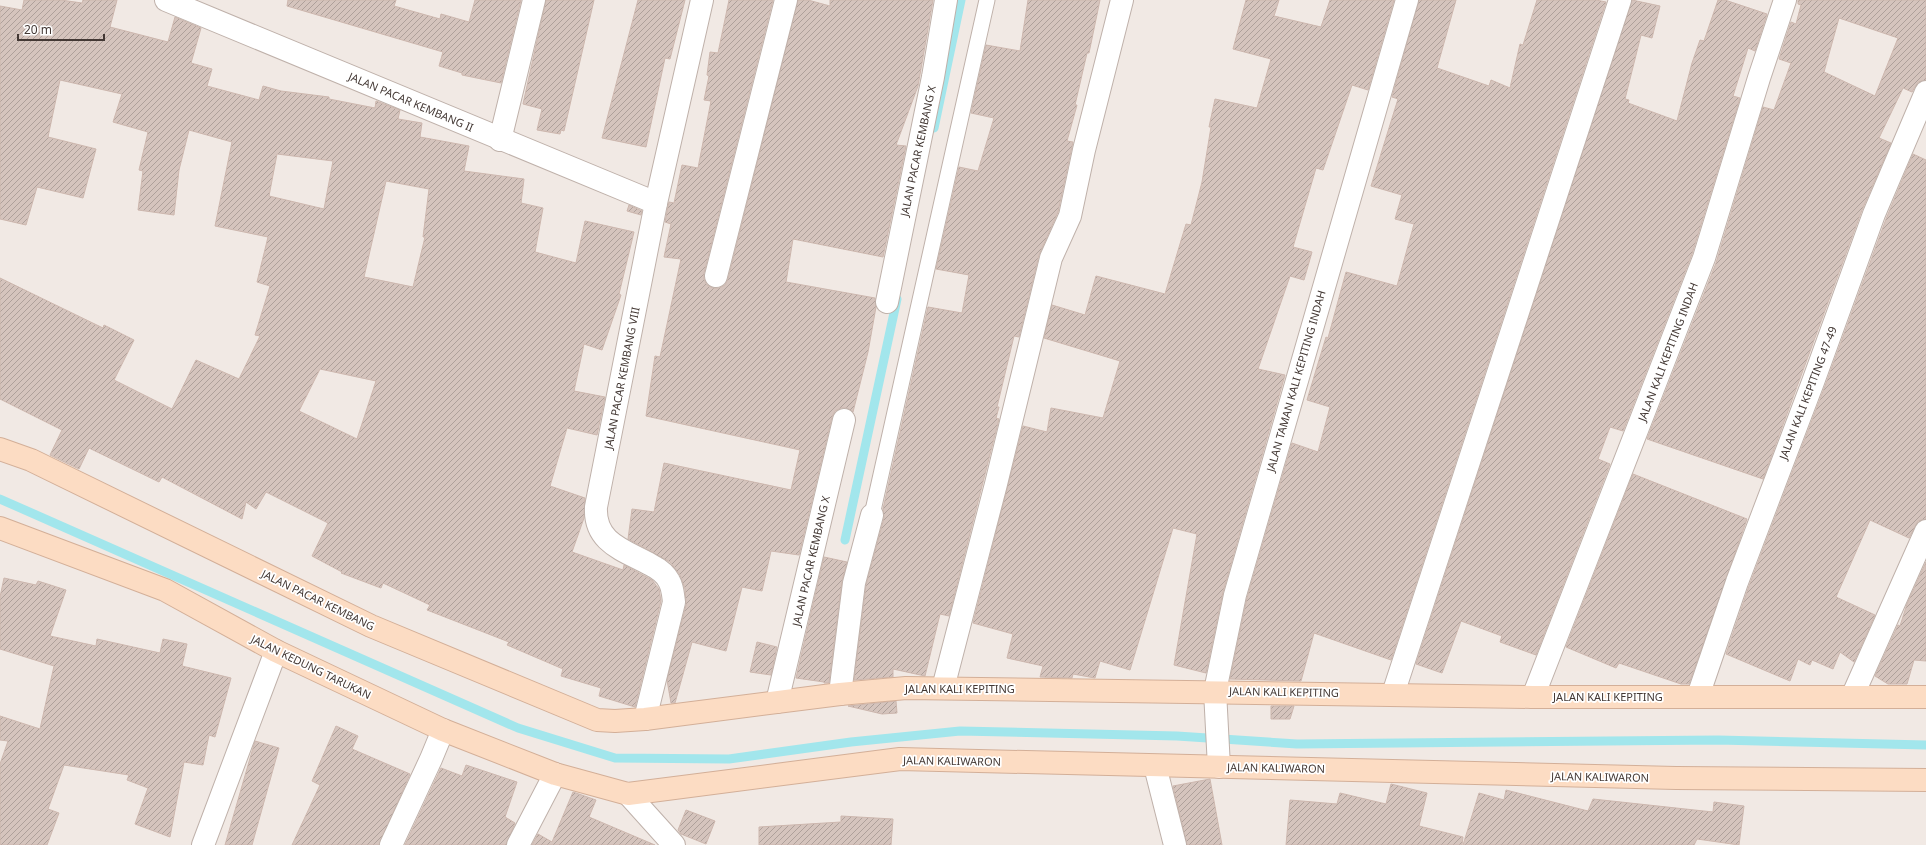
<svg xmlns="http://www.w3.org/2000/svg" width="1926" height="845" font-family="'Noto Sans',sans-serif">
	<defs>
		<pattern id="building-hatch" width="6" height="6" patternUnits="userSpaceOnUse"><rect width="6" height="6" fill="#d5c4bd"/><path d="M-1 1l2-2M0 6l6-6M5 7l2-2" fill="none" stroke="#aea09a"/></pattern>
	</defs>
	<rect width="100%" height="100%" fill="#f1e9e4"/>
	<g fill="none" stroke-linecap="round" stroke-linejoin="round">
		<!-- stream -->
		<g stroke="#a2e6ec" stroke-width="9">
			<polyline points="934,128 961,0"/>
			<polyline points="0,499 518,728 615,758 729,759 851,742 960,731 1177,736 1297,744 1718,740 1926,745"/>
			<polyline points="845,540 897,299"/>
		</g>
	</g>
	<!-- building -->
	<g fill="url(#building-hatch)" stroke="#cdb7ae" fill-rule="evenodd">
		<path d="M 24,0 L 61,0 L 82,3 L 83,0 L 117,0 L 110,27 L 168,42 L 175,17 L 201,28 L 191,63 L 212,69 L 207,86 L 259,100 L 263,86 L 281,91 L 329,97 L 329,99 L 375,108 L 376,101 L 400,110 L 398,119 L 422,123 L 420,137 L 469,146 L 464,171 L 524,179 L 521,203 L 543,208 L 535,252 L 576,263 L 585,221 L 634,232 L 619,294 L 621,295 L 602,350 L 584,344 L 574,391 L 605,397 L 597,435 L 567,428 L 550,486 L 585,498 L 584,518 L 572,552 L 623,570 L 624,565 L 652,580 L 659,589 L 661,601 L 635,707 L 599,696 L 601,688 L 561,676 L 563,669 L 507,645 L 509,642 L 427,610 L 430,605 L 383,583 L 381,588 L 341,573 L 342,572 L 312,556 L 328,523 L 266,492 L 256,509 L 246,502 L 242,519 L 162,477 L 159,482 L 89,448 L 79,469 L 50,455 L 62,430 L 0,399 L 0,278 L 103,328 L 104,325 L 134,340 L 114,380 L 172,409 L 196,360 L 239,379 L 260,336 L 255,335 L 270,286 L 257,282 L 268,237 L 215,226 L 232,142 L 189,130 L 179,170 L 174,215 L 138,210 L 143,171 L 139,170 L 148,132 L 113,122 L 122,94 L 60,80 L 48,137 L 96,149 L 83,198 L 37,187 L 26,225 L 0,219 L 0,6 L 22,10 ZM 277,154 L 333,161 L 324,209 L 269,196 ZM 386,181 L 429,189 L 423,237 L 425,237 L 413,287 L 364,277 ZM 320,369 L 376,381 L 357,439 L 299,411 Z"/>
		<polygon points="288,0 396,0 394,6 440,19 441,14 469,22 475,0 521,0 501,83 462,75 462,73 439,66 443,52 287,6"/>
		<polygon points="546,0 594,0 564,131 561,130 560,134 537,130 542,109 523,104"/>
		<polygon points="638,0 685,0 670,59 665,58 646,147 602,138"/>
		<polygon points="729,0 773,0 704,273 704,279 707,285 713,288 719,288 725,285 728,279 798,0 808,0 830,6 830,0 933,0 918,86 896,145 906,146 883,257 793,239 786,282 875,298 876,307 868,352 853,412 847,408 841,408 835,411 832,417 799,555 771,551 762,591 742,587 726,651 692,642 675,703 671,703 667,680 686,605 685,589 680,575 670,562 628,539 632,509 654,512 664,463 791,490 800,450 646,416 655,356 660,357 681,259 664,257 671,224 665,222 668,206 669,202 674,203 682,165 698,168 711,101 704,100 709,76 707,75 710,52 718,53"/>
		<polygon points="1028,0 1100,0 1089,53 1087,53 1075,105 1077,105 1067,141 1073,142 1058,212 1039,255 1019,337 1014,336 997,407 999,407 996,418 999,419 949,616 940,614 925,676 893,669 893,677 854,680 866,585 884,518 883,509 928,307 962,313 969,275 936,269 959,167 978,171 994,118 971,113 986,45 1020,51"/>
		<polygon points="1246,0 1279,0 1274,16 1321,27 1330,0 1394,0 1368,90 1352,85 1323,170 1316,168 1293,247 1312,252 1304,280 1290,276 1258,369 1285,375 1223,592 1206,673 1174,665 1197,534 1173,528 1130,670 1100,661 1095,678 1073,674 1072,678 1040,677 1043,666 1007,658 1013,634 973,623 1023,426 1047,432 1051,408 1103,418 1120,361 1044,338 1052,305 1085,315 1096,276 1165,294 1186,224 1191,225 1202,182 1211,127 1209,127 1215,99 1257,108 1271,59 1233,49"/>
		<polygon points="1419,0 1456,0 1437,68 1489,86 1491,80 1510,88 1520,44 1523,45 1537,0 1596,0 1606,2 1391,660 1314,633 1301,681 1230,679 1247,598 1292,443 1318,452 1330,407 1307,400 1326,337 1328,338 1346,272 1397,286 1414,224 1395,219 1402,195 1371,186 1398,99 1392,97"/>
		<polygon points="1632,0 1660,6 1652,38 1641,35 1625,99 1629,100 1628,103 1677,121 1692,63 1700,40 1704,41 1718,0 1725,0 1767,14 1755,51 1748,48 1733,96 1740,98 1692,254 1623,431 1610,427 1598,459 1610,464 1536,655 1500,642 1502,636 1461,621 1442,673 1416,664"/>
		<path d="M 1798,0 L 1926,0 L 1926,80 L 1918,82 L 1912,92 L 1903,88 L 1879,138 L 1891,143 L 1862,210 L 1763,479 L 1647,439 L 1716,263 L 1763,107 L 1774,110 L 1791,63 L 1779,59 L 1791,22 L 1796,24 L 1801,5 L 1798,4 ZM 1839,18 L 1898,38 L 1875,96 L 1824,72 Z"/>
		<polygon points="1913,154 1926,160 1926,519 1918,521 1909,538 1870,520 1836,597 1875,615 1854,662 1840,652 1833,669 1812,660 1810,665 1798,659 1790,681 1726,654 1749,586 1825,386 1886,219"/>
		<polygon points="629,205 642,211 641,215 627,211"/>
		<polygon points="1633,474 1747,519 1689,684 1681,684 1619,663 1616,668 1566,647"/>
		<polygon points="824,557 847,562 842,581 829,683 824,683 824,682 796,678"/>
		<polygon points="1926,562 1926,661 1914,660 1907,684 1888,684 1875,676 1898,625 1900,626 1907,604"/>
		<polygon points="4,578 36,585 38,581 66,590 50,636 96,646 97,639 160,653 163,639 187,644 182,666 231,678 215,737 209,735 203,765 184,762 170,837 135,824 148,788 127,780 129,775 64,765 48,809 59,813 47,845 0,845 0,764 8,741 0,740 0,716 40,729 54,666 0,649 0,597"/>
		<polygon points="757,642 777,647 771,675 750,672"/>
		<polygon points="896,701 897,713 882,714 848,706"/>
		<polygon points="1271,706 1294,706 1290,719 1271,719"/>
		<polygon points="336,726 358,736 352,749 410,774 379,845 292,845 320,785 312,781"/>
		<polygon points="255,741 279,748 252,845 225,845"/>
		<polygon points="466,765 517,782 505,817 515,823 506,845 405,845 441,768 462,776"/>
		<polygon points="1210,779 1222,845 1187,845 1173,786"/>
		<polygon points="1391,784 1427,793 1419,826 1463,837 1462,845 1286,845 1290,800 1337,804 1340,793 1386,804"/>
		<polygon points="1506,790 1588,811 1593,799 1713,812 1714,802 1744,806 1739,845 1697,839 1694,845 1463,845 1479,793 1504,800"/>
		<polygon points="573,792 596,800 589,817 655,845 532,845 538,834 552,842"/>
		<polygon points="686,810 715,821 706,844 681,834 678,830"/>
		<polygon points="841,816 893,819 891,845 759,845 759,827 841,822"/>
	</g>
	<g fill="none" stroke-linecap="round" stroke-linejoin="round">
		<defs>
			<polyline id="service" points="872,515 987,0"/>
			<g id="minor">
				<polyline points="166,0 656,203"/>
				<polyline points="500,140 534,0"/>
				<polyline points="716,276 786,0"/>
				<polyline points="887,302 933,77 946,0"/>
				<polyline points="943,688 996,484 1051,258 1070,216 1084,150 1122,0"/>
				<polyline points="840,694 854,583 872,515"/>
				<polyline points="1393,694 1620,0"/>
				<polyline points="1698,696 1737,582 1813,382 1874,214 1926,92"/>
				<polyline points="1533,697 1704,258 1759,78 1785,0"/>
				<polyline points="1852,697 1926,531"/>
				<polyline points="777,702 844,420"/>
				<path d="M 645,719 L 674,602 C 673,595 673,588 669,581 C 665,573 659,569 651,565 C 624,550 594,543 596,507 L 656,203 L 702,0"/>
				<polyline points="1155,766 1175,845"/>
				<polyline points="1219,767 1215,691 1235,595 1407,0"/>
				<polyline points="628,794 674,845"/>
				<polyline points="203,845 276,651"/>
				<polyline points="391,845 431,759 443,730"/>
				<polyline points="518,845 555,774"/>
			</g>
			<g id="secondary">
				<polyline points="0,449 31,460 371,626 597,720 615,721 645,719 840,694 906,688 1533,697 1926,697"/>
				<polyline points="0,528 165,590 276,651 443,730 555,774 628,794 900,759 1676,778 1926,780"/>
			</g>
		</defs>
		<!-- service casing -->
		<use href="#service" stroke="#bfb1aa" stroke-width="17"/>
		<!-- minor casing -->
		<use href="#minor" stroke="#bfb1aa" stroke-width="24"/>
		<!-- secondary casing -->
		<use href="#secondary" stroke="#d3af98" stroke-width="24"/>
		<!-- service -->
		<use href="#service" stroke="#fff" stroke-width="15"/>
		<!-- minor -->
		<use href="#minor" stroke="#fff" stroke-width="22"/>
		<!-- secondary -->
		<use href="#secondary" stroke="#fcdcc3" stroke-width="22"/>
	</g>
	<g text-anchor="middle" stroke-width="3.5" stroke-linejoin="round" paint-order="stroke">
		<!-- street labels -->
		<g font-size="11" fill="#433834" stroke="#fff">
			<text transform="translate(411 102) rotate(23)" y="4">JALAN PACAR KEMBANG II</text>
			<text transform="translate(918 151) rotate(-78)" y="4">JALAN PACAR KEMBANG X</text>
			<text transform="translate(1668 352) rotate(-69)" y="4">JALAN KALI KEPITING INDAH</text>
			<text transform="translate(622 378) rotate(-79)" y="4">JALAN PACAR KEMBANG VIII</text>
			<text transform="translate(1296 381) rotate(-74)" y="4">JALAN TAMAN KALI KEPITING INDAH</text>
			<text transform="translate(1808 393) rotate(-69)" y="4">JALAN KALI KEPITING 47-49</text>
			<text transform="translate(811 561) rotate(-77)" y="4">JALAN PACAR KEMBANG X</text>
			<text transform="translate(318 600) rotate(26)" y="4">JALAN PACAR KEMBANG</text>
			<text transform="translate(311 667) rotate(26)" y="4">JALAN KEDUNG TARUKAN</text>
			<text x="960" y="693">JALAN KALI KEPITING</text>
			<text transform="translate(1284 692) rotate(1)" y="4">JALAN KALI KEPITING</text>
			<text x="1608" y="701">JALAN KALI KEPITING</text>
			<text transform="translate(952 761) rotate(1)" y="4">JALAN KALIWARON</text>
			<text transform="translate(1276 768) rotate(1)" y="4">JALAN KALIWARON</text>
			<text transform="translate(1600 777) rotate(1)" y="4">JALAN KALIWARON</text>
		</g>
	</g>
	<!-- scale -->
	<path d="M18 34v6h86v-6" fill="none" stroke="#433834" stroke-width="2"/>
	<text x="24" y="34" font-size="12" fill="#433834" stroke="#ffffff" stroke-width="3" paint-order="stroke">20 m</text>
</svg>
